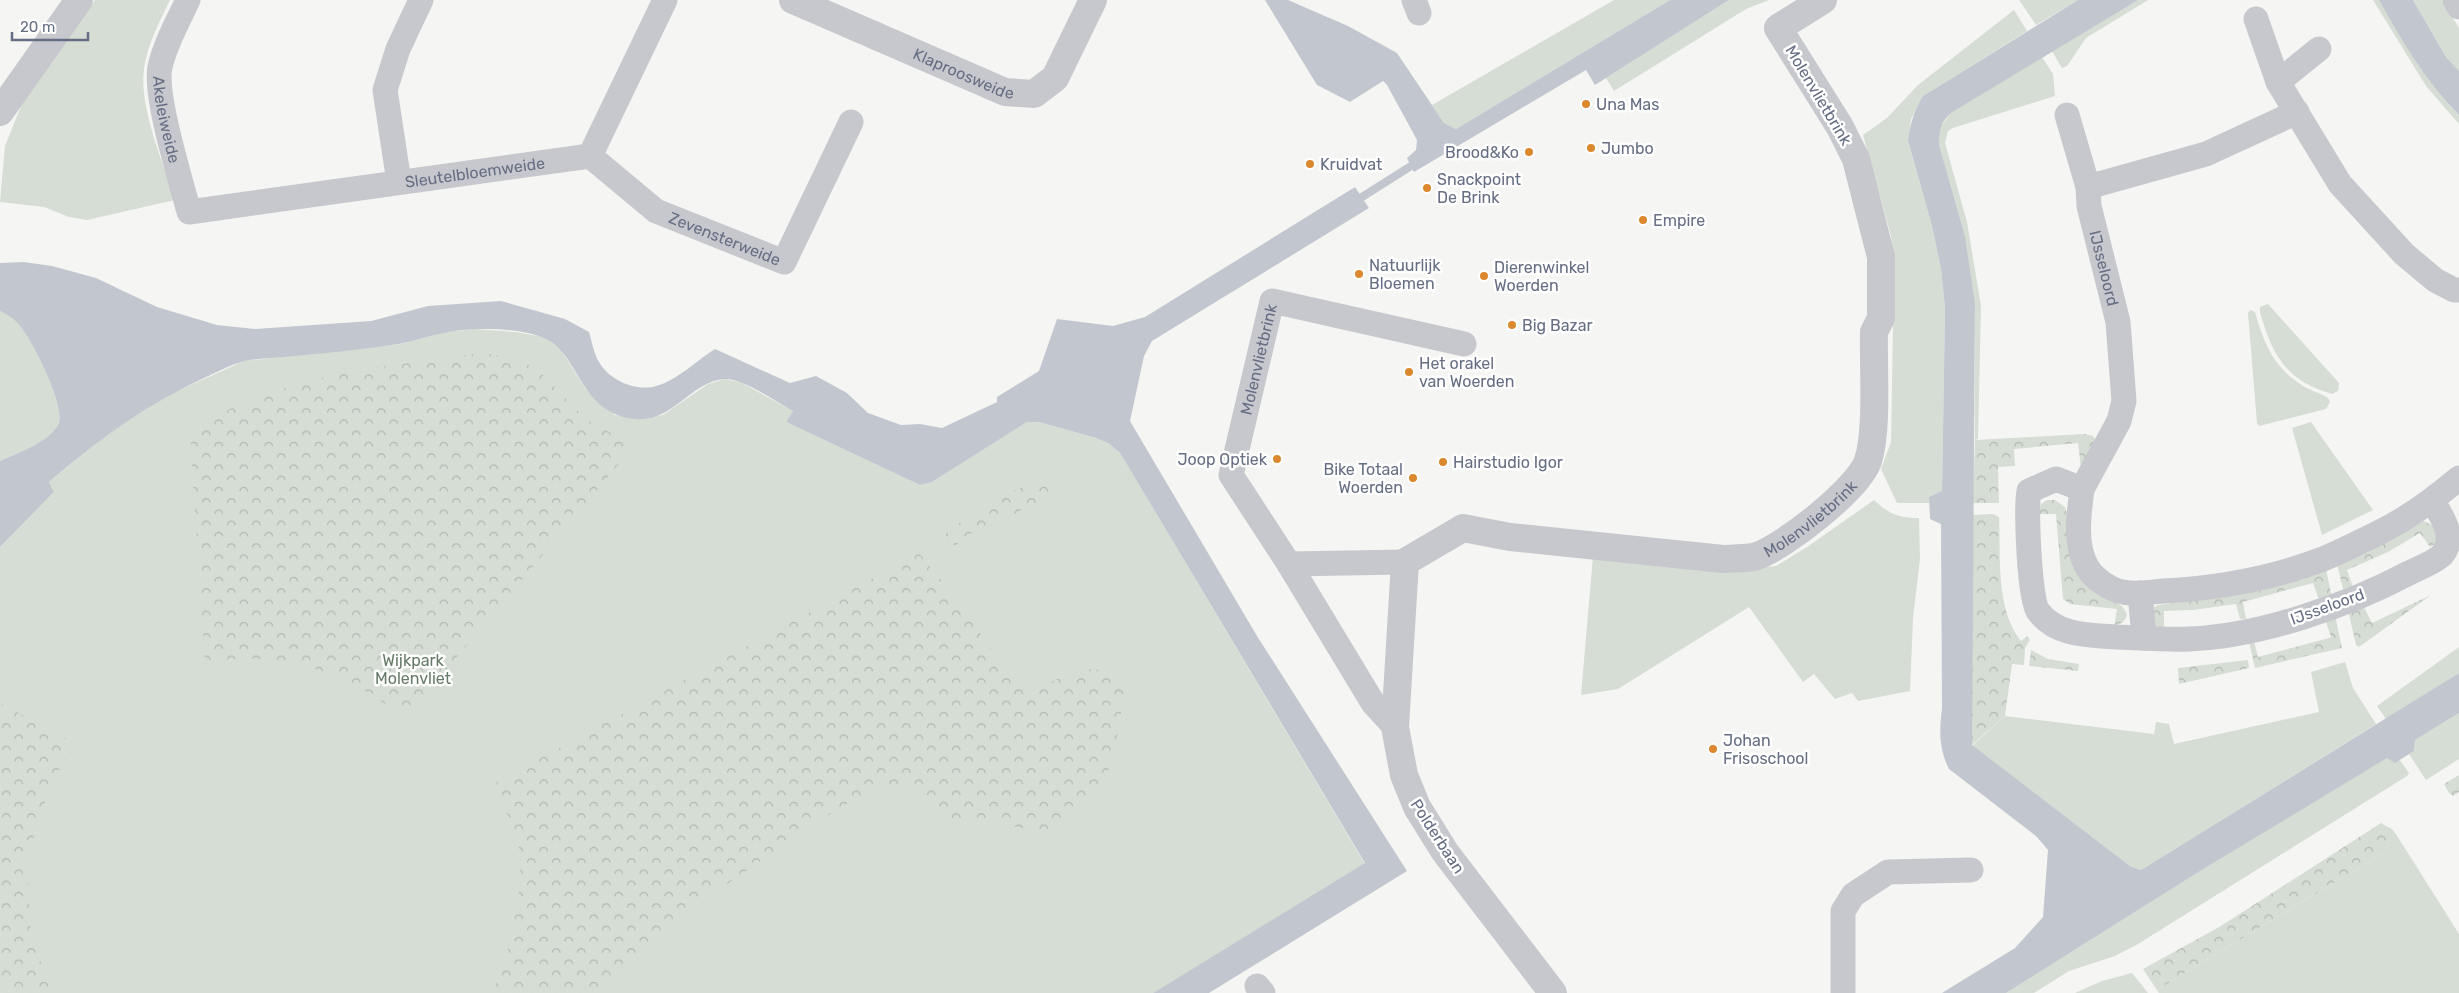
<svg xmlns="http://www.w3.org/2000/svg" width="2459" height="993" font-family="Rubik,sans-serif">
	<defs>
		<pattern id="forest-crowns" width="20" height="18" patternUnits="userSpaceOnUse" patternTransform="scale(1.25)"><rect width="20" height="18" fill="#d5ddd4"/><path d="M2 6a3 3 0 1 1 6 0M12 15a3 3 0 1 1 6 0" fill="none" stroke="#b1b7b1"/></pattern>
	</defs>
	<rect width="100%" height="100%" fill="#f5f6f3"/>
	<!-- green -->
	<g fill="#d5ddd4">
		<path d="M 95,0 L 170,0 C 160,21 147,45 144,69 C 139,109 163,161 175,200 L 87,220 L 69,217 L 44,207 L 0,202 L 5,146 L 27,91 Z"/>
		<polygon points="1614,0 1670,0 1456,129 1444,123 1432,105"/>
		<polygon points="1729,0 1769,0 1746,9 1614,91 1606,78"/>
		<polygon points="2019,0 2078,0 2036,25"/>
		<polygon points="2138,0 2148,0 2086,38 2067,66 2062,68 2052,51"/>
		<path d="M 2373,0 L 2379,0 C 2403,41 2426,82 2459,115 L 2459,124 L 2426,86 Z"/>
		<polygon points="2413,0 2442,0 2459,28 2459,71 2446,57"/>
		<polygon points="2014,10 2027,31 1923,96 1911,119 1908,142 1932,226 1941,269 1945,308 1942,491 1929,497 1929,503 1897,503 1881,469 1891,442 1894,267 1891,236 1863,135 1887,118 1918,85"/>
		<polygon points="2042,57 2053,74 2055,96 1953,128 1948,131 1945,143 1967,222 1981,306 1978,439 1975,440 1975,303 1970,272 1939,145 1938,130 1951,113"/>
		<path d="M 2268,304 L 2339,383 L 2338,391 L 2332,394 C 2286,381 2272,355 2260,312 L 2260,307 Z"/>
		<path d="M 2250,310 L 2255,312 C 2264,344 2274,368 2303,386 C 2311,391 2321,393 2328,398 L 2330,402 L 2326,409 L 2259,426 L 2257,423 L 2248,313 Z"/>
		<path d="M 0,311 C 10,316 17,321 23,330 C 34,345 67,409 58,425 C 46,444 19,452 0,461 Z"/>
		<polygon points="475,329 516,332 544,337 559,347 585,388 615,415 636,419 663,415 708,384 725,379 742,383 793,411 786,422 920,485 932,482 1027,422 1039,422 1096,438 1108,443 1120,453 1365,864 1153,993 0,993 0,547 54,492 49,482 116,427 162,398 244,361 401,344 446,332"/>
		<polygon points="2311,422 2373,510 2322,535 2292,428"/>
		<path d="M 1874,500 C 1889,514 1898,518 1919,518 L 1920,559 L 1913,618 L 1910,691 L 1858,701 L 1852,693 L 1835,699 L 1814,674 L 1803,682 L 1749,607 L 1618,689 L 1581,695 L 1593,556 L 1736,569 L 1776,566 L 1807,547 Z"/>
		<polygon points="2459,647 2459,673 2386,719 2377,706"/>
		<polygon points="2345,662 2353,688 2376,724 2141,870 2130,866 1972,746 2005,716 2154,734 2156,722 2169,724 2174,744 2319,712 2311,672"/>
		<polygon points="2459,713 2459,759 2426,780 2409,754 2414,751 2415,740"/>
		<polygon points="2388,757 2395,762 2399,759 2409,773 2407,776 2138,944 2115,956 2069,971 2034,993 2006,993 2197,873"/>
		<polygon points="2401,842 2459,934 2459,993 2159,993 2157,990"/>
		<polygon points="2132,973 2148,993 2075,993 2102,981"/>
	</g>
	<!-- forest -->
	<g fill="url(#forest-crowns)">
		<path d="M 481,353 L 518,358 L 541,373 L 586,419 L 623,440 L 629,452 L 405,719 C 348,671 279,649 205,663 L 190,434 L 230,409 L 292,385 L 351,371 Z"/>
		<polygon points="2085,434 2093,436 2096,441 2081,468 2078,443 2014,449 2015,466 1998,467 1999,503 1973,503 1975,440"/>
		<polygon points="1039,479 1045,480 1051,492 1047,501 1024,508 1004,521 973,532 956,545 949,544 945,535 955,525 981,513 1004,496"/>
		<path d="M 2047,500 L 2055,500 L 2065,507 L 2091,589 C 2102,599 2125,600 2127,616 L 2123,622 L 2114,627 L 2117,609 L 2070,604 L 2063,599 L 2056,514 L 2039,514 L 2041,504 Z"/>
		<path d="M 1993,514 L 1999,517 C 2001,556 1995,608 2021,641 L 2027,636 L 2030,640 L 2025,648 L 2024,665 L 2012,664 L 2005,716 L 1972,745 L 1972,515 Z"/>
		<polygon points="2424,521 2432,525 2437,534 2435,544 2430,547 2420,533 2388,552 2347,570 2353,587 2344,593 2337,564 2417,523"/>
		<polygon points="919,553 961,605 1013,682 1044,685 1080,669 1109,670 1126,684 1113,761 1091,803 1049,832 997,824 958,824 919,787 876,786 812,825 687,912 591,993 493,993 508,949 521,881 518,837 493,784"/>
		<polygon points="2326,569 2332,598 2319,600 2313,583 2243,602 2246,619 2240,619 2236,604 2193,610 2164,611 2164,627 2149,628 2151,609 2158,605 2222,597"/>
		<polygon points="2431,595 2359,647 2356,645 2348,610 2364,607 2372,623"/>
		<polygon points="2335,615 2342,648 2255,668 2249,642 2254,641 2258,657 2329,638 2331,637 2326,622"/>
		<polygon points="2031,650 2048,659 2079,664 2078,671 2029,666"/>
		<polygon points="2248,660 2249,668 2179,684 2178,668"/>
		<polygon points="0,703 74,743 50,786 26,863 31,936 52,993 0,993"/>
		<polygon points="2459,775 2459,792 2453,796 2449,793 2444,784"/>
		<polygon points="2381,823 2393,830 2401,842 2157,990 2143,969 2221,926"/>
	</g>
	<!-- water -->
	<g fill="#c2c7cf">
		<polygon points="1265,0 1288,0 1348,26 1397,53 1444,123 1456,129 1670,0 1729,0 1595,85 1586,70 1414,172 1407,158 1416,150 1417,140 1387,85 1383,81 1350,102 1317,85"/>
		<path d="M 2078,0 L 2138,0 L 1951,113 C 1940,123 1939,131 1939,145 L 1965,237 L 1975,303 L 1972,745 L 2130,866 L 2141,870 L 2459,673 L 2459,713 L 2415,740 L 2414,751 L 2395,763 L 2387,758 L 2197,873 L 2006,993 L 1942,993 L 2015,948 L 2043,917 L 2048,850 L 2036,836 L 1949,769 C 1939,749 1939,731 1942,709 L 1941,524 L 1930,519 L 1929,497 L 1942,491 L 1945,308 L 1941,269 L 1932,226 L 1908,141 C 1910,124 1914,111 1923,96 Z"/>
		<path d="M 2379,0 L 2413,0 L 2446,57 L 2459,71 L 2459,115 C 2426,82 2402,41 2379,0 Z"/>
		<path d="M 1355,187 L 1369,208 L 1152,341 L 1144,356 L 1130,421 L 1257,636 L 1407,871 L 1209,993 L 1153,993 L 1365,863 L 1120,453 L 1108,443 L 1096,438 L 1039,422 L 1027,422 L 932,482 L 920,485 L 786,422 L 793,411 C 776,402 743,378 724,379 C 690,382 673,423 634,419 C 579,413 579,352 544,338 C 519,327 470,327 444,333 C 429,336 414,341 399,344 C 365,349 330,353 295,356 C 278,358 261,358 245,361 C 229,365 213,374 198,381 C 139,409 99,440 49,482 L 54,492 L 0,547 L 0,461 C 19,452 46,444 58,425 C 67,409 34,345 23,330 C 17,321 10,316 0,311 L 0,263 L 24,262 L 52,266 L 96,278 L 157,307 L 217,325 L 255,329 L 371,321 L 428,306 L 501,301 L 565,319 L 589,332 C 592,342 594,354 599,362 C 609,380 636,392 656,386 C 678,380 697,360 715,349 L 790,383 L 816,376 L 847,393 L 868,413 L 901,425 L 920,424 L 942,428 L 997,402 L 997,397 L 1039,371 L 1057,319 L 1113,326 L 1145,317 Z"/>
	</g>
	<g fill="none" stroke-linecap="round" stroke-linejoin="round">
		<!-- stream -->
		<polyline stroke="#c2c7cf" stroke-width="8" points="1362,197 1411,166"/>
		<!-- minor -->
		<g stroke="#c7c8cd" stroke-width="25">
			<path id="s1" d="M 188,0 C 178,21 165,44 160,67 C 154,95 181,181 189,212 L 590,156 L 665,0"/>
			<polyline points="1414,0 1419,13"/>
			<polyline points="2455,0 2459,7"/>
			<polyline points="2256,19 2278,82 2340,184 2404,254 2435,280 2454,290 2459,290"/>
			<polyline points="2278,82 2319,49"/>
			<path id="s2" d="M 2067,115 L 2088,187 L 2089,206 L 2118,322 L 2124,401 L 2119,421 L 2082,489"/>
			<path id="s3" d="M 590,156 L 656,211 L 784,262 L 851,122"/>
			<polyline points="399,182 385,90 398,49 421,0"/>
			<polyline points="2088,187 2206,154 2297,112"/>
			<path d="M 2432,500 C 2442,517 2457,537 2442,555 C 2434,563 2418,568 2409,573 C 2349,605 2258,637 2189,639 C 2165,640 2141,638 2117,637 C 2089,635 2056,636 2038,611 C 2029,598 2026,508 2029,491 L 2056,479 L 2082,489 C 2079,513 2074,544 2087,567 C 2093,578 2110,590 2123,592 C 2136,595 2151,592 2164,591 C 2218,588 2273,578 2323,559 C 2342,551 2360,542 2378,533 C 2407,519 2434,499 2459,478"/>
			<polyline points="1289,564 1405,562"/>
			<polyline points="2140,593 2144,638"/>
			<path id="s4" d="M 1395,727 L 1373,703 L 1289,564 L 1231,475 L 1272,301 L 1464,344"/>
			<polyline points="1257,986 1263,993"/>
			<polyline points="1843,993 1843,911 1853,895 1888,872 1971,870"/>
		</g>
		<!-- tertiary -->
		<g stroke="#c7c8cd" stroke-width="28">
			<path id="s5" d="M 793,0 L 1005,92 L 1034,94 L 1055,78 L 1093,0"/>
			<polyline points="0,112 79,0"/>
			<path id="s6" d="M 1553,993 L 1445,852 L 1417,807 L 1404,775 L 1395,727 L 1405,562 L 1463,528 L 1510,537 L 1723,559 C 1733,558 1747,559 1757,556 C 1785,546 1858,489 1868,461 C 1878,429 1873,367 1874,332 L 1881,318 L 1881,257 L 1856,159 L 1840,127 L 1778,28 L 1823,0"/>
		</g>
	</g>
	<!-- markers -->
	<g fill="#db882e" stroke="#fff" stroke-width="2">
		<circle cx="1586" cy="104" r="5"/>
		<circle cx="1591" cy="148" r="5"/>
		<circle cx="1529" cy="152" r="5"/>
		<circle cx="1310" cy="164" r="5"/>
		<circle cx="1427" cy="188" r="5"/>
		<circle cx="1643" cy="220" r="5"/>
		<circle cx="1359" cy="274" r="5"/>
		<circle cx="1484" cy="276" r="5"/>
		<circle cx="1512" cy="325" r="5"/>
		<circle cx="1409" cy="372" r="5"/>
		<circle cx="1277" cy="459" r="5"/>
		<circle cx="1443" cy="462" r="5"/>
		<circle cx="1413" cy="478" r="5"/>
		<circle cx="1713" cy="749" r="5"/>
	</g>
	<g text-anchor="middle" stroke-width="5" stroke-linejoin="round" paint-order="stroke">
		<!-- street labels -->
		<g font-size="16" fill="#666e83" stroke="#fff">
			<text dy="6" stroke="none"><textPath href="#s5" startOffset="186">Klaproosweide</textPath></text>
			<text transform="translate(1819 95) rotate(59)" y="6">Molenvlietbrink</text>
			<text dy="6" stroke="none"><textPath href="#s1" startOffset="126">Akeleiweide</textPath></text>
			<text dy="6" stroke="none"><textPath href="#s1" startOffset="510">Sleutelbloemweide</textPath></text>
			<text dy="6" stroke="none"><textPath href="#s3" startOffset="160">Zevensterweide</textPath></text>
			<text dy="6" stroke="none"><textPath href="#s2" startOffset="158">IJsseloord</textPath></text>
			<text dy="6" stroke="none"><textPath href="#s4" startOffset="420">Molenvlietbrink</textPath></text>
			<text dy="6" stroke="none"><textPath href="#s6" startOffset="908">Molenvlietbrink</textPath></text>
			<text transform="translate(2327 606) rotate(-20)" y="6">IJsseloord</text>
			<text transform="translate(1438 836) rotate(57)" y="6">Polderbaan</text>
		</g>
		<!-- poi labels -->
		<g font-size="16" fill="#666e83" stroke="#fff" text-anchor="start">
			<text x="1596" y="110">Una Mas</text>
			<text x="1601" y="154">Jumbo</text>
			<text x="1519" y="158" text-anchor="end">Brood&amp;Ko</text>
			<text x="1320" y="170">Kruidvat</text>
			<text x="1437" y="185">Snackpoint<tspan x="1437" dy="18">De Brink</tspan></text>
			<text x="1653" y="226">Empire</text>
			<text x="1369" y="271">Natuurlijk<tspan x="1369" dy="18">Bloemen</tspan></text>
			<text x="1494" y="273">Dierenwinkel<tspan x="1494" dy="18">Woerden</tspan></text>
			<text x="1522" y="331">Big Bazar</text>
			<text x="1419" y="369">Het orakel<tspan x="1419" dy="18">van Woerden</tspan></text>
			<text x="1267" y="465" text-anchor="end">Joop Optiek</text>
			<text x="1453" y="468">Hairstudio Igor</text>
			<text x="1403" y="475" text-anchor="end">Bike Totaal<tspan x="1403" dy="18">Woerden</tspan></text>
			<text x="1723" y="746">Johan<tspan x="1723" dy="18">Frisoschool</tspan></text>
		</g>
		<!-- park labels -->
		<g font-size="16" fill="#657a67" stroke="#fff">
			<text x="413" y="666">Wijkpark<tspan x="413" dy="18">Molenvliet</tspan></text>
		</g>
	</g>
	<!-- scale -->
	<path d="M12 32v8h76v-8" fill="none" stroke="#666e83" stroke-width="2.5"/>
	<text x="20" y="32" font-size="15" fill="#666e83" stroke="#ffffff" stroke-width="4" paint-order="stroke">20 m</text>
</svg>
